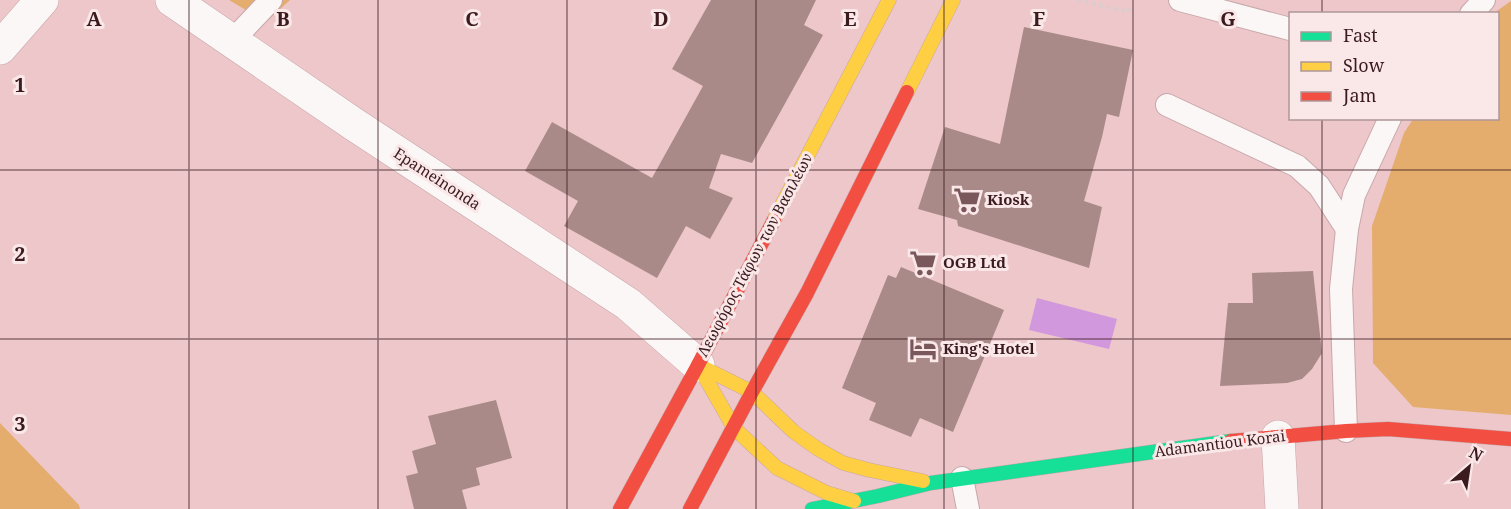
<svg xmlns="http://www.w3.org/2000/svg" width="1511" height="509" font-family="'Noto Serif',serif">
	<rect width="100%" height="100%" fill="#edc7ca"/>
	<!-- green -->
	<g fill="#e4ad6e">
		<polygon points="229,0 290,0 266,22"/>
		<polygon points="1511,1 1511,415 1413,407 1373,363 1372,226 1404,133 1413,119 1498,118 1498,14 1494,13"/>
		<polygon points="0,423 79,505 80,509 0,509"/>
	</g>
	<!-- water -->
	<polygon fill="#d298dd" points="1037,298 1117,319 1109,349 1029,330"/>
	<!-- building -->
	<g fill="#a98a88">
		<polygon points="711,0 816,0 804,25 823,35 752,163 721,154 709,188 733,198 710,239 686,226 657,278 564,226 578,201 525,171 552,122 652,178 703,86 672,69"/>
		<polygon points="1024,27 1133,50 1119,117 1107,114 1102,137 1084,201 1102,207 1089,268 958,226 957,220 918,209 945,127 1000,144"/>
		<polygon points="901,267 1004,310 953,432 920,418 911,437 869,420 876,403 842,388 888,275 896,278"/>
		<polygon points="1313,271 1322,353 1312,369 1302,379 1287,383 1220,386 1228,303 1253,303 1252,273"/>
		<polygon points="496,400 512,458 476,468 480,485 462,490 467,509 414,509 406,476 418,473 412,451 436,444 428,416"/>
	</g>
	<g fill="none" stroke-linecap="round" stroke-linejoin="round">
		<defs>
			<g id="lane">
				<polyline points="1180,0 1290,29"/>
				<polyline points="1471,14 1484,0"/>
				<polyline points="232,41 271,0"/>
				<polyline points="1167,105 1297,166 1319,186 1347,229"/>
				<polyline points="1346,431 1341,289 1347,229 1354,195 1390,118"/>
				<polyline points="962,478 968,509"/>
			</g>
			<g id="street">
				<polyline points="172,0 355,125 628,304 698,365"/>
				<polyline points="0,48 42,0"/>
				<polyline points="1278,437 1282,509"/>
			</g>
			<polyline id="fast" points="812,509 878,496 931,483 1231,441"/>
			<g id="slow">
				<polyline points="907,92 953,0"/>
				<polyline points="774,220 889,0"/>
				<polyline points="698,365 752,392 794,432 818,449 843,463 869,470 923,481"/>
				<polyline points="698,365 734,428 777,468 827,493 854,501"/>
			</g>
			<g id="jam">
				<polyline points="1231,441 1346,431 1388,429 1511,439"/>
				<polyline points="620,509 698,365 774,220"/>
				<polyline points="690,509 752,392 807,293 907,92"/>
			</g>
		</defs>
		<!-- lane casing -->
		<use href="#lane" stroke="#c8a7aa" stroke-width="24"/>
		<!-- street casing -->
		<use href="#street" stroke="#c8a7aa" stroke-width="34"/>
		<!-- fast casing -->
		<use href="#fast" stroke="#c8a7aa" stroke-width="15"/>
		<!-- slow casing -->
		<use href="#slow" stroke="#c8a7aa" stroke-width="15"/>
		<!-- jam casing -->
		<use href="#jam" stroke="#c8a7aa" stroke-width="15"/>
		<!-- path -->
		<polyline stroke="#d9cdce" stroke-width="4" stroke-dasharray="3 4.5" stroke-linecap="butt" points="1078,0 1128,12 1130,5"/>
		<!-- lane -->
		<use href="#lane" stroke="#fcf7f7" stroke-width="22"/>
		<!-- street -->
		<use href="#street" stroke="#fcf7f7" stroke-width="33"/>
		<!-- fast -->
		<use href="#fast" stroke="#16e098" stroke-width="14"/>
		<!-- slow -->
		<use href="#slow" stroke="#ffcf43" stroke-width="14"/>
		<!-- jam -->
		<use href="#jam" stroke="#f24e42" stroke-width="14"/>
	</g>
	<!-- grid -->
	<path fill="none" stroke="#3c1b1f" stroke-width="1.5" stroke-opacity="0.55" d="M 189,0 L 189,509M 378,0 L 378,509M 567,0 L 567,509M 756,0 L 756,509M 944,0 L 944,509M 1133,0 L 1133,509M 1322,0 L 1322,14M 1322,118 L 1322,509M 0,170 L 1511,170M 0,339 L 1511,339"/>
	<!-- icons -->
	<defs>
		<symbol id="supermarket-bare" viewBox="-9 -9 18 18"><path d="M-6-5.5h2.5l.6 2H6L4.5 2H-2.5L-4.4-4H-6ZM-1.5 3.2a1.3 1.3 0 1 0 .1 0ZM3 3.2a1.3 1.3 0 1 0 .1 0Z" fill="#7a575b" stroke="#fae8e9" stroke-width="2.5" paint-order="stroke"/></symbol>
		<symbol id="hotel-bare" viewBox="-9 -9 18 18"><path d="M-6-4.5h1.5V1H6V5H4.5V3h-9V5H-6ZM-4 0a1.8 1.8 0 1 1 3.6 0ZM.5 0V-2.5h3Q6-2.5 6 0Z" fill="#7a575b" stroke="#fae8e9" stroke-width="2.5" paint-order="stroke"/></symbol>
	</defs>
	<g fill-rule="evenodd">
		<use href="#supermarket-bare" x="948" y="181" width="38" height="38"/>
		<use href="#supermarket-bare" x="904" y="244" width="38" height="38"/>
		<use href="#hotel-bare" x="904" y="330" width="38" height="38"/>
	</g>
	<g text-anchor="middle" stroke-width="6" stroke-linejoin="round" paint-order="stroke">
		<!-- street labels -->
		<g font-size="15" fill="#3c1b1f" stroke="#fae8e9">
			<text transform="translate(437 179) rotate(33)" y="5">Epameinonda</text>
			<text transform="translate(755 255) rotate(-62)" y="5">Λεωφόρος Τάφων των Βασιλέων</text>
			<text transform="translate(1220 444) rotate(-7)" y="5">Adamantiou Korai</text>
		</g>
		<!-- poi labels -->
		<g font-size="15" font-weight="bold" fill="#3c1b1f" stroke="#fae8e9" text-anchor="start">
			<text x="987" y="205">Kiosk</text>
			<text x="943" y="268">OGB Ltd</text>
			<text x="943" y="354">King's Hotel</text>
		</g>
	</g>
	<g font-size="20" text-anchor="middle" font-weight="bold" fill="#3c1b1f" stroke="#fae8e9" stroke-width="6" stroke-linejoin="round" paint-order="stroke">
		<text x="94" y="26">A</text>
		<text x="283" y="26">B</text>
		<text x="472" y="26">C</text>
		<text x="661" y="26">D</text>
		<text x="850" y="26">E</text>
		<text x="1039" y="26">F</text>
		<text x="1228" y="26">G</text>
		<text x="20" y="92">1</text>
		<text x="20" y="261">2</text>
		<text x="20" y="431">3</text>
	</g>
	<!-- legend -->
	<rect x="1289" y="12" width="210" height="108" fill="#fae8e9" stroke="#ae9698" stroke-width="1.5"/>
	<rect x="1301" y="32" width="30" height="9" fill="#16e098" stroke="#ae9698" stroke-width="1.5"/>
	<text x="1343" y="42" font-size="18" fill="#3c1b1f">Fast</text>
	<rect x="1301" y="62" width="30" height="9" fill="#ffcf43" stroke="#ae9698" stroke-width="1.5"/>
	<text x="1343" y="72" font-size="18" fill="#3c1b1f">Slow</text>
	<rect x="1301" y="92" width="30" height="9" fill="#f24e42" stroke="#ae9698" stroke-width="1.5"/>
	<text x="1343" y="102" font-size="18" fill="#3c1b1f">Jam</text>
	<!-- north arrow -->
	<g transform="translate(1469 467) rotate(29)" stroke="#fae8e9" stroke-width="4.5" paint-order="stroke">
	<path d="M0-4.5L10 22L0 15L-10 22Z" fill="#3c1b1f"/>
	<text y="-9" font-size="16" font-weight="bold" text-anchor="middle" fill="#3c1b1f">N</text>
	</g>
</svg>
